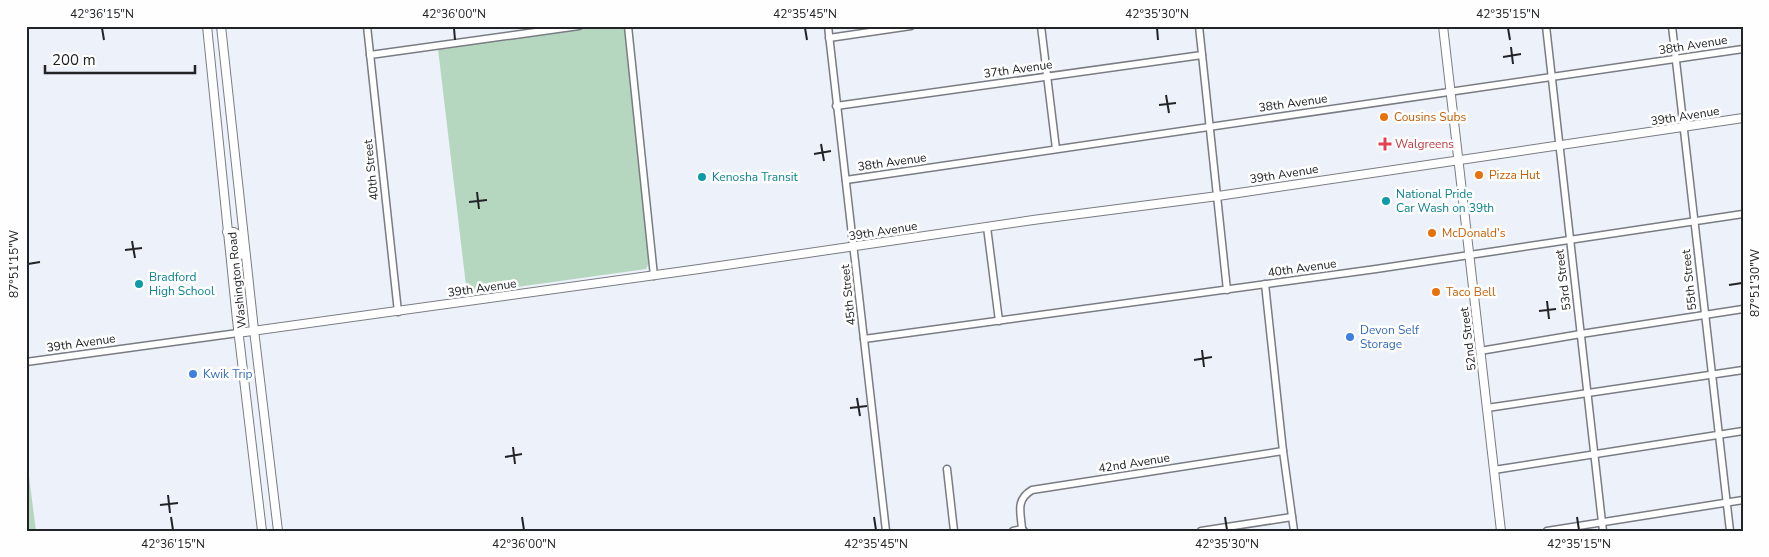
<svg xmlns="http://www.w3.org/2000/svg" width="1769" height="557" font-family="'Nunito Sans',sans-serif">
	<rect width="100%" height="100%" fill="#edf1f9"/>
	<!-- green -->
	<g fill="#b6d7bf">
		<polygon points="602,26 624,26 624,28 650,261 646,269 467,294 438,49"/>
		<polygon points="26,453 36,531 26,531"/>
	</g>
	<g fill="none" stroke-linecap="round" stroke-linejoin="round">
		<defs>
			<g id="minor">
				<polyline points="367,26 398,312"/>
				<polyline points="628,26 654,276"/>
				<polyline points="828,26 886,531"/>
				<polyline points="1041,26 1056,149"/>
				<polyline points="1199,26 1227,290"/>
				<polyline points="1546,26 1603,531"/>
				<polyline points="1672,26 1730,531"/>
				<polyline points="829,38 911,26"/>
				<polyline points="370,55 579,26"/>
				<polyline points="836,106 1202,55"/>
				<polyline points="846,180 1743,49"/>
				<polyline points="987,227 999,321"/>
				<polyline points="1265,284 1283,451 1294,531"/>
				<polyline points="864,339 1376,269 1743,214"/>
				<polyline points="1480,351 1581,334 1743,309"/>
				<polyline points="26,362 238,333"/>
				<polyline points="1487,408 1743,370"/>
				<polyline points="947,469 954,531"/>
				<polyline points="1494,470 1743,431"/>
				<path d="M 1022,529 C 1021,513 1015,500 1032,490 L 1283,451"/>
				<polyline points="1013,531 1022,529 1024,531"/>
				<polyline points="1201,531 1292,517"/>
				<polyline points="1547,531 1743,500"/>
			</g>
			<g id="major">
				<polyline points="207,26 237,320 262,531"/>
				<polyline points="221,26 254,330 278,531"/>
				<polyline points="1443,26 1501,531"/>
				<polyline points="227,232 234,232 238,235 240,255"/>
				<polyline points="238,333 699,269 1033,220 1218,196 1743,118"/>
			</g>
		</defs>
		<!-- minor casing -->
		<use href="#minor" stroke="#797c83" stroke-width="9"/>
		<!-- major casing -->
		<use href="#major" stroke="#797c83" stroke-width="10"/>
		<!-- minor -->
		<use href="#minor" stroke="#fff" stroke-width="6"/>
		<!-- major -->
		<use href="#major" stroke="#fff" stroke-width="8"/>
	</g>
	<!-- ticks -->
	<path fill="none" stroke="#212326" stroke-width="2" d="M 102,28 L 104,40M 454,28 L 455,40M 805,28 L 807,40M 1157,28 L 1158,40M 1508,28 L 1510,40M 1511,47 L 1513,64M 1503,57 L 1521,54M 1166,95 L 1169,113M 1159,105 L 1176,103M 821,144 L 824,161M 814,154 L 831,151M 477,192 L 479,209M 469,202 L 487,200M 132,241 L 135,258M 125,250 L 142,248M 28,264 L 40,262M 1729,285 L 1742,283M 1547,301 L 1549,319M 1539,311 L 1556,309M 1202,350 L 1204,367M 1194,360 L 1212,357M 857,398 L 860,416M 850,408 L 867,406M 513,447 L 515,464M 505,457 L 522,454M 168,495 L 170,513M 160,505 L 178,503M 171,517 L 173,530M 522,517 L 524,530M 874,517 L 876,530M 1225,517 L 1227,530M 1577,517 L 1579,530"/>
	<!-- markers -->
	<g fill="#e8710a" stroke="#fefefe" stroke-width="2">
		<circle cx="1384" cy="117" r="5"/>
		<circle cx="1479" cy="175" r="5"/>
		<circle cx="1432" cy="233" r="5"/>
		<circle cx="1436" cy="292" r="5"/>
	</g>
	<path fill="#e0444e" stroke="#fefefe" stroke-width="2" d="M1382.5 136.5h5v5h5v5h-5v5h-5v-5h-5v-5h5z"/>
	<g fill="#0f9aa8" stroke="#fefefe" stroke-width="2">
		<circle cx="702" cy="177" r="5"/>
		<circle cx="1386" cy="201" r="5"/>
		<circle cx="139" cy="284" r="5"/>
	</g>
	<g fill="#3f7fe0" stroke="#fefefe" stroke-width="2">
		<circle cx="1350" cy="337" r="5"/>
		<circle cx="193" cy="374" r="5"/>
	</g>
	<g text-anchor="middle" stroke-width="5" stroke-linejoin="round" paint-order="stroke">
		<!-- street labels -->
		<g font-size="12" fill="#212326" stroke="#fefefe">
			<text transform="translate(1693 45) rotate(-9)" y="4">38th Avenue</text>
			<text transform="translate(1018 69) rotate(-8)" y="4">37th Avenue</text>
			<text transform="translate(1293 103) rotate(-8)" y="4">38th Avenue</text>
			<text transform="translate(1685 116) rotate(-9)" y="4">39th Avenue</text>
			<text transform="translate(892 162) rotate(-8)" y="4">38th Avenue</text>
			<text transform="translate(371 170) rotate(-96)" y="4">40th Street</text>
			<text transform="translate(1284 174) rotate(-9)" y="4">39th Avenue</text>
			<text transform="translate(883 231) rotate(-9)" y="4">39th Avenue</text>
			<text transform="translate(1302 268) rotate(-8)" y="4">40th Avenue</text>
			<text transform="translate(237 280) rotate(-96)" y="4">Washington Road</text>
			<text transform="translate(1563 280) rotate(-97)" y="4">53rd Street</text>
			<text transform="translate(1689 280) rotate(-96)" y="4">55th Street</text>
			<text transform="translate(482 288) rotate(-8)" y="4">39th Avenue</text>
			<text transform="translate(848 295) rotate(-96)" y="4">45th Street</text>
			<text transform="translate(1468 339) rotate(-97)" y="4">52nd Street</text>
			<text transform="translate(81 343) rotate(-8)" y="4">39th Avenue</text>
			<text transform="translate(1134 463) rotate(-9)" y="4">42nd Avenue</text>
		</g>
		<!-- food labels -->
		<g font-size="12" fill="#c56008" stroke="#fefefe" text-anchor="start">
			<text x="1394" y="121">Cousins Subs</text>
			<text x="1489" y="179">Pizza Hut</text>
			<text x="1442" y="237">McDonald's</text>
			<text x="1446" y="296">Taco Bell</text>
		</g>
		<!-- health labels -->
		<g font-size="12" fill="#be3a42" stroke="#fefefe" text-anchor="start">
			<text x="1395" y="148">Walgreens</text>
		</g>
		<!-- culture labels -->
		<g font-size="12" fill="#0d838f" stroke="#fefefe" text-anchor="start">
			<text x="712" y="181">Kenosha Transit</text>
			<text x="1396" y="198">National Pride<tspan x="1396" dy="14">Car Wash on 39th</tspan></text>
			<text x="149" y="281">Bradford<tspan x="149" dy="14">High School</tspan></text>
		</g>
		<!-- shop labels -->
		<g font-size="12" fill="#366cbe" stroke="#fefefe" text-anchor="start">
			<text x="1360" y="334">Devon Self<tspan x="1360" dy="14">Storage</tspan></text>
			<text x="203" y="378">Kwik Trip</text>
		</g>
	</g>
	<!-- border -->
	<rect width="1769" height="557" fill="none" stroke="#fefefe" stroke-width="55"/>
	<!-- scale -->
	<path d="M45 65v8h150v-8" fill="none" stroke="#212326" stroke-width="2.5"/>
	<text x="52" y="65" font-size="15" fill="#212326" stroke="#fefefe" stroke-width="4" paint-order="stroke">200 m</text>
	<rect x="28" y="28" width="1714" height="502" fill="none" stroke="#212326" stroke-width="2"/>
	<g font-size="12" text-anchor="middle" fill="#212326">
		<text x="102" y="18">42°36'15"N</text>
		<text x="454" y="18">42°36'00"N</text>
		<text x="805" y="18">42°35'45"N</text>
		<text x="1157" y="18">42°35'30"N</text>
		<text x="1508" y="18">42°35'15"N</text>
		<text transform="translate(14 264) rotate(-90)" y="4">87°51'15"W</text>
		<text transform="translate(1755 283) rotate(-90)" y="4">87°51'30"W</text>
		<text x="173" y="548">42°36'15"N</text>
		<text x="524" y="548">42°36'00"N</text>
		<text x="876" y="548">42°35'45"N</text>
		<text x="1227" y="548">42°35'30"N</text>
		<text x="1579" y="548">42°35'15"N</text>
	</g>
</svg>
